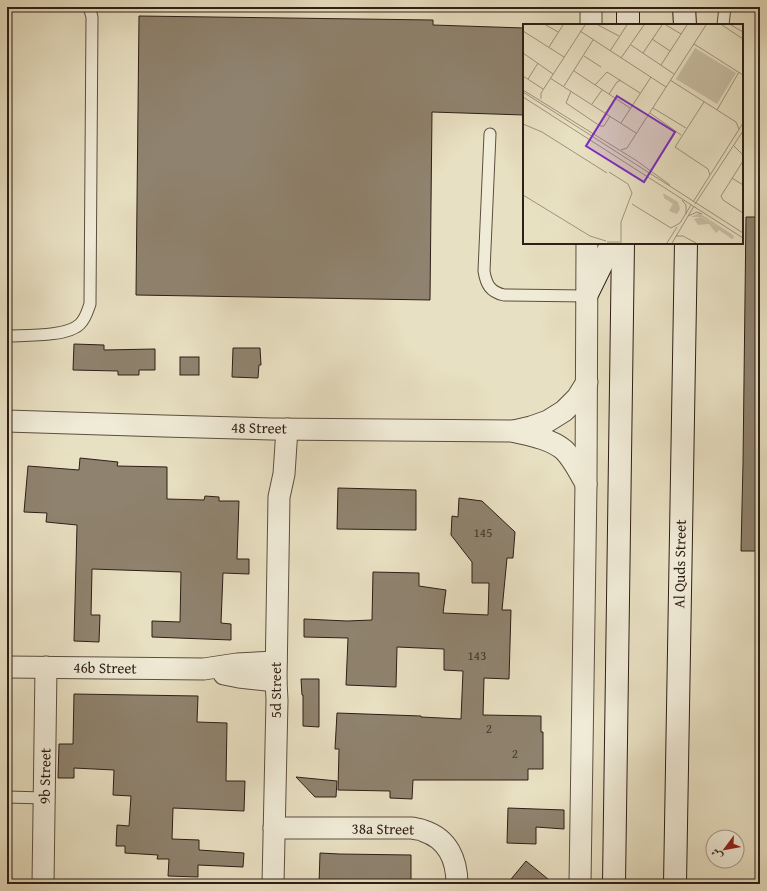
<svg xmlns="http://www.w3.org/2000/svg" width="767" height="891" font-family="'Gentium Book Plus',Amiri,serif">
	<rect width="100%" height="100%" fill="#e8e0c2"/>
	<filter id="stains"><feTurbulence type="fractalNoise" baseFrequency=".005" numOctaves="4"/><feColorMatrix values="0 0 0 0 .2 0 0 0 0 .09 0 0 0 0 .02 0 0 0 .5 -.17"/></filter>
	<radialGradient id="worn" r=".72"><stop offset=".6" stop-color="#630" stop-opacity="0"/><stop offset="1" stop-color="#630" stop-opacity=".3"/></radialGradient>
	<!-- building -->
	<g fill="#8f836f" stroke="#2e1e16">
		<polygon points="139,16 433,20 433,25 524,28 524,115 432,112 430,300 136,295"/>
		<polygon points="746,217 760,217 760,551 741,551 743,463"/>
		<polygon points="74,344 104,345 104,350 155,349 155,370 139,370 139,375 118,375 118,371 73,370"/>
		<polygon points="233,348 260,348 261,365 259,365 258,378 232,377"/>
		<rect x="180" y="357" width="19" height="18"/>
		<polygon points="80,458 118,462 117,466 167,467 167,499 204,500 205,496 219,497 219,501 239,501 237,559 249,559 249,574 223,573 221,623 231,624 231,640 152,637 152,621 180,622 181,572 92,569 91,615 100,615 99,642 74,641 77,525 46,522 47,513 24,512 28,466 79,470"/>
		<polygon points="338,488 416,490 416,530 337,529"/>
		<polygon points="459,498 482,501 515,532 513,558 507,558 502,610 511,610 509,679 484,678 483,715 541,716 541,732 543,732 543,769 528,769 528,780 413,780 412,799 390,798 390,791 338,790 339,749 335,749 337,713 421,716 421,717 461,719 463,671 444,670 444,649 397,647 396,687 346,685 348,638 304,637 304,619 347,621 372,620 373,572 419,573 419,586 446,590 443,613 488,615 489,583 472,583 472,562 451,535 452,516 458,517"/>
		<polygon points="301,679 319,679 319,727 303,726 303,695 302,695"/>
		<polygon points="74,694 198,696 197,722 227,723 226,781 245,781 244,811 173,808 172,839 199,840 199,850 244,853 243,867 198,865 198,877 168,876 169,859 157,859 158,855 125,853 125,846 116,846 117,825 129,826 131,796 113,795 114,770 74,768 74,778 58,778 59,744 73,744"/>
		<polygon points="296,777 337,781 336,797 315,797"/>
		<polygon points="508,808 564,810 564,829 536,827 536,844 507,843"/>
		<polygon points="320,853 339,854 411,855 411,884 319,884"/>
		<polygon points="526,861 554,884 507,884"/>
	</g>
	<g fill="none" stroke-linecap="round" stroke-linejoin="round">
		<defs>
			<g id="service">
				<polyline points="723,25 725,7"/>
				<path d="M 490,134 L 484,271 C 486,284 490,292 504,295 L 586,296"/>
				<path d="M 7,336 C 25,335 67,337 80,324 C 86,318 87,312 90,304 L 92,17 L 89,7"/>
				<polyline points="7,797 44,798"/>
			</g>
			<g id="minor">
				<polyline points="591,25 591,7"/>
				<path d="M 7,421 L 164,426 L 271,429 L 512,431 C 529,435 549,438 564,450 C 573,459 580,473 586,484"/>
				<polyline points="514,431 531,427 548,421 564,411 577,398 587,382"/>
				<polyline points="7,667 204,669 237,664 276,662"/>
				<polyline points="224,674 239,677 276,681"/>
				<path d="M 274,828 L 412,828 C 416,829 421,829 424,831 C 448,839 457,860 457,884"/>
				<polyline points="43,884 46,667"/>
				<polyline points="273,884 277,700 276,681 279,497 284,474 287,429"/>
				<polyline points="580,884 586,484 587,243"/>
			</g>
			<g id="secondary">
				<polyline points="684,7 685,25"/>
				<polyline points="628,25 628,7"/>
				<polyline points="586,296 612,243"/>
				<polyline points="614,884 623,243"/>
				<polyline points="675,884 686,243"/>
			</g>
		</defs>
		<!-- service casing -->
		<use href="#service" stroke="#5c4e41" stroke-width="13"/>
		<!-- minor casing -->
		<use href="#minor" stroke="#5c4e41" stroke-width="23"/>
		<!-- secondary casing -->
		<use href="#secondary" stroke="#2e1e16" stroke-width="24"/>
		<!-- service -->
		<use href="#service" stroke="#f0ebd7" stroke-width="11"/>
		<!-- minor -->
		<use href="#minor" stroke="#f0ebd7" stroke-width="21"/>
		<!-- secondary -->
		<use href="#secondary" stroke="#f0ebd7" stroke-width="22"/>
	</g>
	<g text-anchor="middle" stroke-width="3" stroke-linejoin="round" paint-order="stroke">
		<!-- number labels -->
		<g font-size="13" fill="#46372c">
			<text x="483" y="537">145</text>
			<text x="477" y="660">143</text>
			<text x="489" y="733">2</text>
			<text x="515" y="758">2</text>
		</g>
		<!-- street labels -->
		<g font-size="15" fill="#2e1e16" stroke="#f0ebd7">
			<text transform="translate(259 428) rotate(1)" y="5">48 Street</text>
			<text transform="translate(680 564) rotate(-89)" y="5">Al Quds Street</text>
			<text transform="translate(105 668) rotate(1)" y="5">46b Street</text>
			<text transform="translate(276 690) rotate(-90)" y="5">5d Street</text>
			<text transform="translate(45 776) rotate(-89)" y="5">9b Street</text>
			<text transform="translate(383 829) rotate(1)" y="5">38a Street</text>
		</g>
	</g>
	<!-- overview -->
	<g transform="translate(523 24)">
		<rect width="220" height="220" fill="#e8e0c2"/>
		<path d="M 172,24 L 213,49 L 194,80 L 153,55 ZM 140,169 L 155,178 L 157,185 L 154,190 L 146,187 L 150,180 L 141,174 ZM 176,189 L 210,211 L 211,214 L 209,215 L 196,206 L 193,209 L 186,200 L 175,201 L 171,195 L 178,193 L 199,206 L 179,193 L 168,193 Z" fill="#c8bfa5"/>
		<path fill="none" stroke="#9e927d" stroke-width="1" d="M 23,1 L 35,8M 75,1 L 96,12M 143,1 L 158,10M 199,1 L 220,15M 208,1 L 220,8M 0,7 L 41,33M 57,7 L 143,63M 129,15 L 147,27M 171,20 L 220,51M 108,21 L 151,50M 26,23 L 40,1M 87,27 L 104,1M 0,29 L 30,50M 120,29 L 139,1M 61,32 L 78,43M 98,34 L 121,1M 138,41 L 164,1M 51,47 L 107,84M 0,52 L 20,65M 27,54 L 113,109M 5,55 L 15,39M 147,56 L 213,98 L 216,105M 72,61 L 84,48 L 117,69M 41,62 L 70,16M 0,66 L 114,137 L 147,161M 48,67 L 43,79 L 77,102 L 81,102 L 87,92M 0,68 L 220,209M 86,70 L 94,58 L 98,56M 0,73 L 220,214M 18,75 L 18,69 L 62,1M 181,78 L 152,123 L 185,145 L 187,151M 69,80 L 79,66M 130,84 L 163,104M 194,86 L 216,48M 127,89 L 158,111M 98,99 L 128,53M 0,100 L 19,108 L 84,149M 211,122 L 220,131M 98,126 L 104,124 L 183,1M 220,137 L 198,172 L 200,176 L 220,189M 86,148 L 105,160 L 109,169 L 98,198 L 98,219M 209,154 L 220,161M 0,171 L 67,212 L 83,217M 159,176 L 163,181 L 163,190M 170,178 L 220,99M 109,180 L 148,204 L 157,199M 172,180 L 220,107M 165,192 L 174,188 L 179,190M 157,199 L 168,181M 153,212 L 160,212 L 173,219M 84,218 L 97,218M 144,219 L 154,203M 149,219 L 171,182"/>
		<path fill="#7b2cbf" fill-opacity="0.15" stroke="#7b2cbf" stroke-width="2" d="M 94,72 L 152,108 L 121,158 L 63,122 Z"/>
		<rect width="220" height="220" fill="none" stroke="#2e1e16" stroke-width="2"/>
	</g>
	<!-- margin -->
	<rect width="767" height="891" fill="none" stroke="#e8e0c2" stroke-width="24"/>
	<rect x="8" y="8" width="751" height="875" fill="none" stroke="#2e1e16" stroke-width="2"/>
	<rect x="12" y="12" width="743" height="867" fill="none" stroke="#2e1e16"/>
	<!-- north arrow -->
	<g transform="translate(725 849) rotate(238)"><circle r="19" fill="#f0ebd7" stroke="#a2998a"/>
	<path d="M0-3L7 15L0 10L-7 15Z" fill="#8f2418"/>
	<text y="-6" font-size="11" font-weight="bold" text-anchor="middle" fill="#2e1e16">ش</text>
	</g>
	<rect width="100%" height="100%" filter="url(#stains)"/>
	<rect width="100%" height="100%" fill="url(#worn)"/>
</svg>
